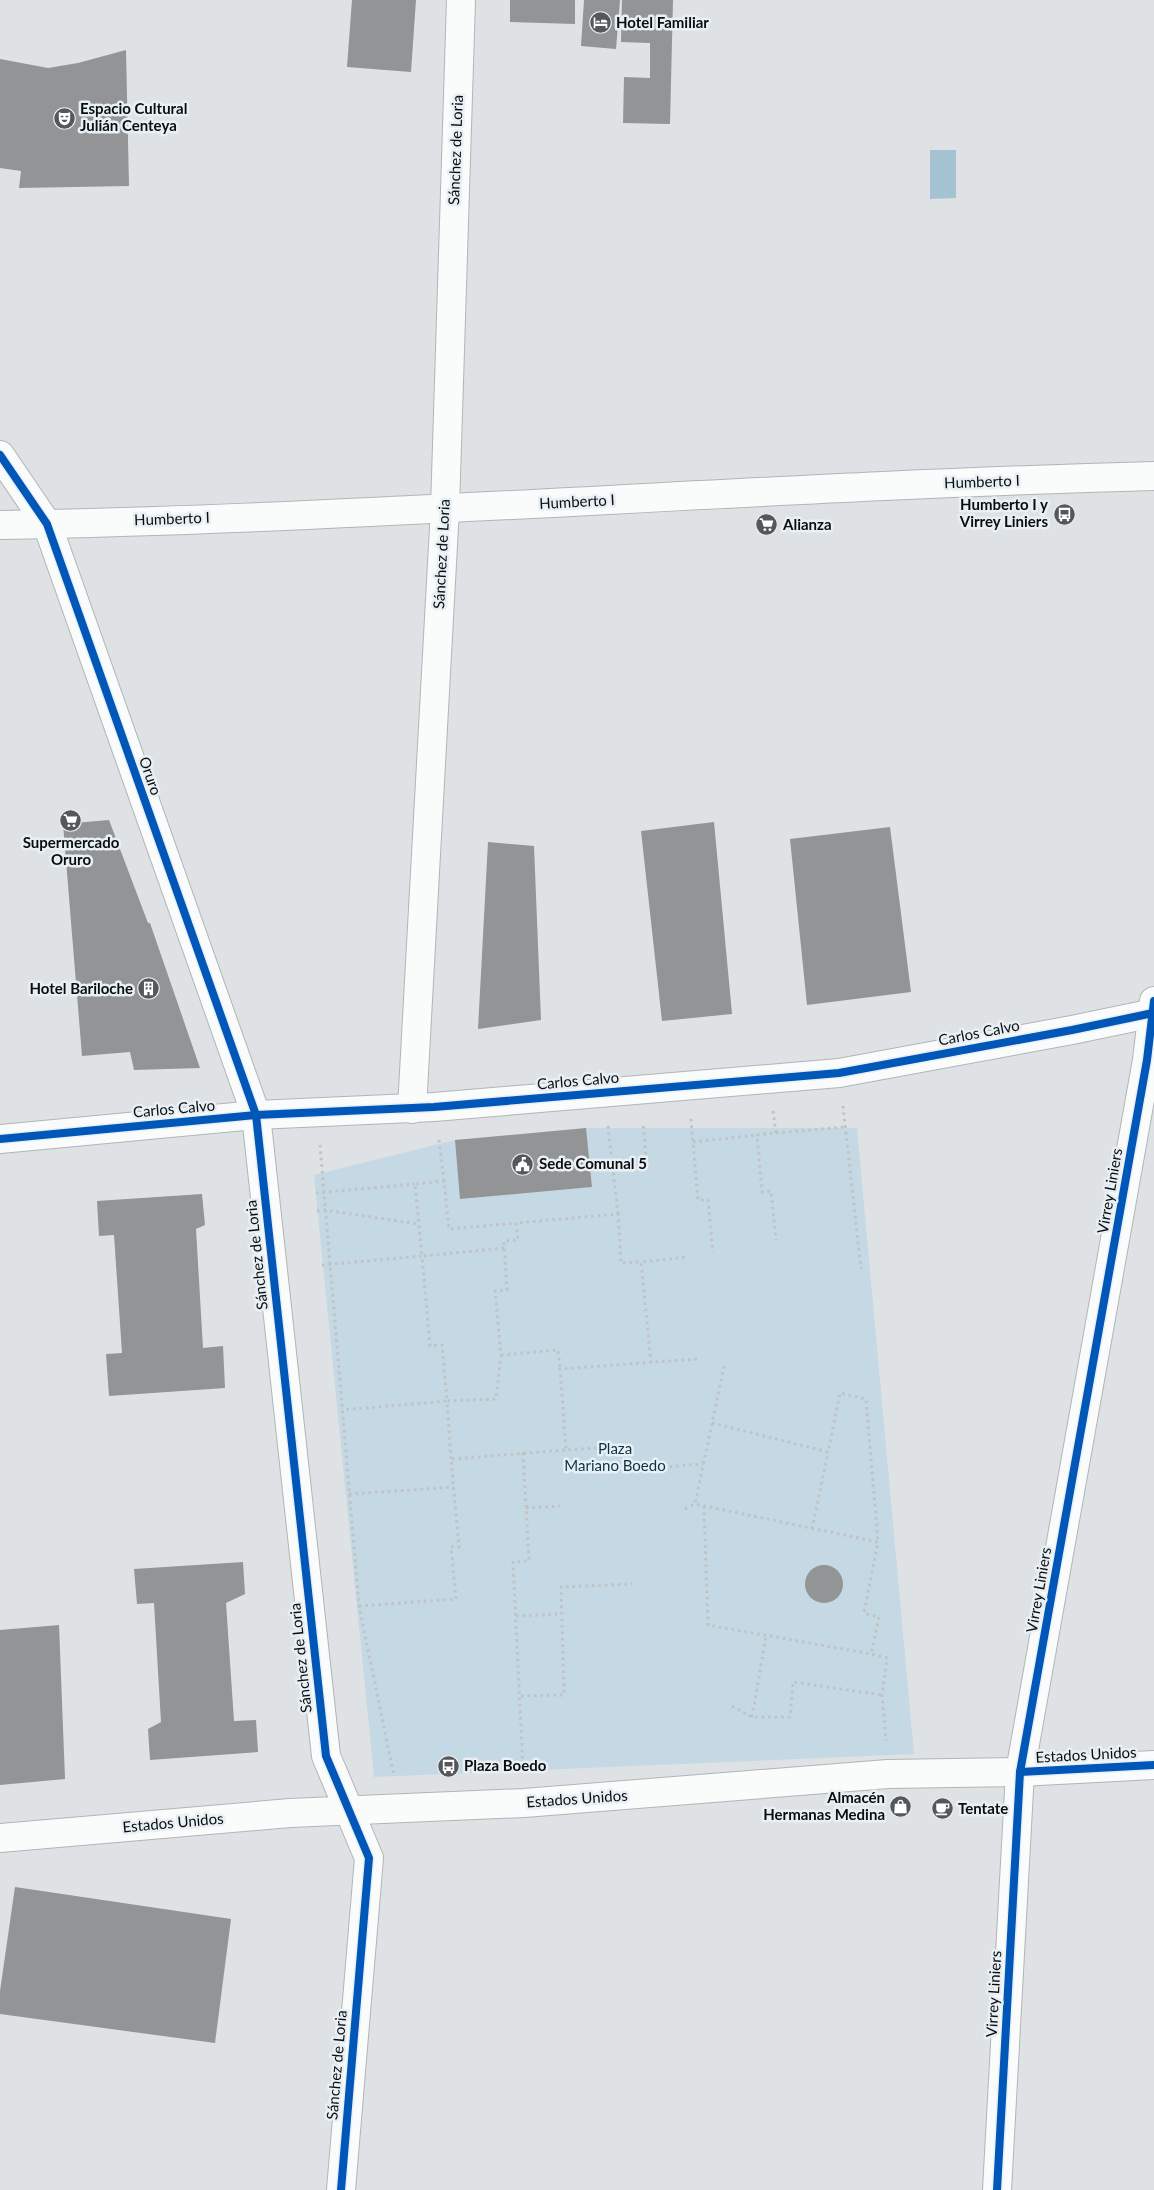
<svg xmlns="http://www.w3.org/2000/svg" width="1154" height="2190" font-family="Lato,sans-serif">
	<rect width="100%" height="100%" fill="#dee2e5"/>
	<!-- green -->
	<polygon fill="#c4d9e4" points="586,1128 857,1128 914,1754 374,1777 314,1175 455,1140 461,1199 592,1187"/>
	<!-- water -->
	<polygon fill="#a5c2d3" points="930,150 956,150 956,198 930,199"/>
	<!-- building -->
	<g fill="#929496">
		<polygon points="352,0 416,0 411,72 347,67"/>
		<polygon points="510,0 575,0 575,24 510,22"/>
		<polygon points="584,0 620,0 616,49 581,46"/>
		<polygon points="622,0 673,0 670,124 623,123 624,77 650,78 650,43 621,42"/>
		<polygon points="126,50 129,186 19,188 21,171 0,168 0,59 48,68 78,63"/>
		<polygon points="109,820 148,923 150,923 200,1068 134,1070 130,1052 82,1056 63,824"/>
		<polygon points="714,822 732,1014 662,1021 641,831"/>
		<polygon points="890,827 911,992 807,1005 790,839"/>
		<polygon points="488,842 534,846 541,1020 478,1029"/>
		<polygon points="586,1128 592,1187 460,1199 455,1140"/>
		<polygon points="202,1194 205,1225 196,1229 203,1348 223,1346 225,1388 109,1396 106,1354 122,1353 114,1235 99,1236 97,1201"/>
		<polygon points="243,1562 245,1594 226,1603 234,1721 256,1720 258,1752 150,1760 148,1729 161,1722 154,1603 137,1604 134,1569"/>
		<circle cx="824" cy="1584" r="19"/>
		<polygon points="59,1625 65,1779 0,1785 0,1630"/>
		<polygon points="15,1887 231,1919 215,2043 0,2014 0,1991"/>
	</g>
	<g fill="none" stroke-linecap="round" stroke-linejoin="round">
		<defs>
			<g id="street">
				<polyline points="0,455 47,524 256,1115 326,1756 369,1858 341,2190"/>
				<path d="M 0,525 C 385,518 769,486 1154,476"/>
				<polyline points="412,1109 445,509 461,0"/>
				<polyline points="0,1139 256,1115 434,1107 839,1073 1072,1030 1154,1013"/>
				<polyline points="0,1838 290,1813 524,1803 888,1774 1020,1772 1154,1765"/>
				<polyline points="997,2190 1020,1772 1147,1060 1154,1001"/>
			</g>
		</defs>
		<!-- street casing -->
		<use href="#street" stroke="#b2b5b7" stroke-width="30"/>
		<!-- path -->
		<g stroke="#c1c2c4" stroke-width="3" stroke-dasharray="2.5 4" stroke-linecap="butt">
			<polyline points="843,1106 861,1269"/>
			<polyline points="773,1111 776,1133 757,1135 762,1192 771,1191 776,1240"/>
			<polyline points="691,1119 698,1200 708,1200 713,1252"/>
			<polyline points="608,1126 613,1170"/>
			<polyline points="776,1133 845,1127"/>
			<polyline points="439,1140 444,1181"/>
			<polyline points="693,1142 757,1135"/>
			<polyline points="320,1145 359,1606 394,1776"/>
			<polyline points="316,1193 415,1184"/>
			<polyline points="317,1211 324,1210 419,1224"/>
			<polyline points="618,1214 613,1170 647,1167 643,1123"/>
			<polyline points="504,1248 422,1256 415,1184 444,1181 449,1229 516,1223"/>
			<polyline points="322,1265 422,1256 430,1346 442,1345 447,1401 342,1410"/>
			<polyline points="501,1355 558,1350 560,1369"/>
			<polyline points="697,1359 560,1369 566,1450 613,1447 615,1471 703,1464"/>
			<polyline points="651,1363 641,1262 689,1257"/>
			<polyline points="724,1366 695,1504 878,1542 864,1613 879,1617 871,1654 887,1658 882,1695 886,1741"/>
			<polyline points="712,1423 828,1452 840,1393 866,1399 878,1542"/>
			<polyline points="523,1453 529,1561 513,1562 523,1770"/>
			<polyline points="451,1459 447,1401 496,1399 501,1355 495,1291 507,1290 504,1241 518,1240 516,1223 618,1214 621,1263 641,1262"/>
			<polyline points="349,1494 454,1487"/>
			<polyline points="704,1506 708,1625 871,1654"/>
			<polyline points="526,1508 560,1506"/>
			<polyline points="685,1509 695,1504"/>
			<polyline points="812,1529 828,1452"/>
			<polyline points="359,1606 456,1599 451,1547 459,1547 451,1459 566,1450"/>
			<polyline points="516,1616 561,1614"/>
			<polyline points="521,1696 564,1695 561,1587 632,1584"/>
			<polyline points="732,1706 752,1717 790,1717 793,1682 882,1695"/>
			<polyline points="752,1717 766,1636"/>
		</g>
		<!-- street -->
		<use href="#street" stroke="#fafbfb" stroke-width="28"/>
		<defs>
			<g id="cycleway">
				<polyline points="0,455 47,524 256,1115 326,1756 369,1858 341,2190"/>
				<polyline points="0,1139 256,1115 434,1107 839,1073 1072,1030 1153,1013"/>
				<polyline points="1020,1772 1154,1765"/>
				<polyline points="997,2190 1020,1772 1147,1060 1154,1001"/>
			</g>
		</defs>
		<!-- cycleway casing -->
		<use href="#cycleway" stroke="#e8f0f5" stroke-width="11"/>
		<!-- cycleway -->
		<use href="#cycleway" stroke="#0057b8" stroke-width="8"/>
	</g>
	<!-- icons -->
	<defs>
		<symbol id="hotel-disc" viewBox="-11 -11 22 22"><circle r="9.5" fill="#55585a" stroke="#e8f0f5"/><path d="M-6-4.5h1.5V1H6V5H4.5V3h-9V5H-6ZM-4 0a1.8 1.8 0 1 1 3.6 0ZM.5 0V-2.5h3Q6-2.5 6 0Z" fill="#fff"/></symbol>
		<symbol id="theatre-disc" viewBox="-11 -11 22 22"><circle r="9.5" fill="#55585a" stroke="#e8f0f5"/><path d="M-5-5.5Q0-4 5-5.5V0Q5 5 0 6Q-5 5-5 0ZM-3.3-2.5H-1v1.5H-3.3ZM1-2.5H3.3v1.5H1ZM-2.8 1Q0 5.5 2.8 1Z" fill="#fff"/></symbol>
		<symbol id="bus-disc" viewBox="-11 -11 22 22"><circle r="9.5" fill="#55585a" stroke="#e8f0f5"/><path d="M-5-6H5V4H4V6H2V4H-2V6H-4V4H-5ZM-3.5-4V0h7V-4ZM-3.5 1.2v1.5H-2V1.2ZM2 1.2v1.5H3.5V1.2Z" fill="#fff"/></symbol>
		<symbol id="supermarket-disc" viewBox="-11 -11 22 22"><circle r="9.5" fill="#55585a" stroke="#e8f0f5"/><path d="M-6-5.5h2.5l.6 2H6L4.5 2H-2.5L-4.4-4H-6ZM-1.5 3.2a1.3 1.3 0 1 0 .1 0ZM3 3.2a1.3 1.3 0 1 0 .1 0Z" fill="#fff"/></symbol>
		<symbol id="building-disc" viewBox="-11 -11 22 22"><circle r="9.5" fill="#55585a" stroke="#e8f0f5"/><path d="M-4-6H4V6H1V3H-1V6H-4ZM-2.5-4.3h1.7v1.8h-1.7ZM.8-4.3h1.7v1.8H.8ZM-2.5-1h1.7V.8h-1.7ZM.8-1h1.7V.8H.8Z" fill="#fff"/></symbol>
		<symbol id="civic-disc" viewBox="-11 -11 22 22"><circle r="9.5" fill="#55585a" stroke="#e8f0f5"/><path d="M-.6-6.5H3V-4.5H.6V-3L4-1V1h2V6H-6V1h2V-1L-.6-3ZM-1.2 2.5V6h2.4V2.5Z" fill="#fff"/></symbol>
		<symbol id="shop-disc" viewBox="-11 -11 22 22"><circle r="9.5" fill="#55585a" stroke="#e8f0f5"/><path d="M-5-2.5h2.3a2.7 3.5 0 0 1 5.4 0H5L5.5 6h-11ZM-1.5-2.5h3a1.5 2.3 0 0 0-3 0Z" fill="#fff"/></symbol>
		<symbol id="cafe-disc" viewBox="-11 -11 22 22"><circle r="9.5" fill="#55585a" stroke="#e8f0f5"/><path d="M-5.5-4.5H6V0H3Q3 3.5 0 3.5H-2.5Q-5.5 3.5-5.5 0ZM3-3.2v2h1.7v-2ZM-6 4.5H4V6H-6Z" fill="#fff"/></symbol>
	</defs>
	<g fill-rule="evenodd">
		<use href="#hotel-disc" x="588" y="10" width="25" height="25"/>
		<use href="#theatre-disc" x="52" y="106" width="25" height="25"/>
		<use href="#bus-disc" x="1052" y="502" width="25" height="25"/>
		<use href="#supermarket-disc" x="754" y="512" width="25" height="25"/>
		<use href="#supermarket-disc" x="58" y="808" width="25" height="25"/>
		<use href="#building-disc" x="136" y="976" width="25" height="25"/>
		<use href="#civic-disc" x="510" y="1152" width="25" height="25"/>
		<use href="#bus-disc" x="436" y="1754" width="25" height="25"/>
		<use href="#shop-disc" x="888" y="1794" width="25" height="25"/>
		<use href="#cafe-disc" x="930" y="1796" width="25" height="25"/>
	</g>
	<g text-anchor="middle" stroke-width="5" stroke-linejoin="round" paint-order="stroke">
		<!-- poi labels -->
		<g font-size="15" font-weight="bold" fill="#0b0e0f" stroke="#e8f0f5" text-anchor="start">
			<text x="616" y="28">Hotel Familiar</text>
			<text x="80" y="114">Espacio Cultural<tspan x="80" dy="17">Julián Centeya</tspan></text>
			<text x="1048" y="510" text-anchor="end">Humberto I y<tspan x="1048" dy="17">Virrey Liniers</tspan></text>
			<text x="783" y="530">Alianza</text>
			<text x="71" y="848" text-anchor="middle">Supermercado<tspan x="71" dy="17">Oruro</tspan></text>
			<text x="133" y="994" text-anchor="end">Hotel Bariloche</text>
			<text x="539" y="1169">Sede Comunal 5</text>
			<text x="464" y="1771">Plaza Boedo</text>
			<text x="885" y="1803" text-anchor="end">Almacén<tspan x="885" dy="17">Hermanas Medina</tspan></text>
			<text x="958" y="1814">Tentate</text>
		</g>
		<!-- street labels -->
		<g font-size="15" fill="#0b0e0f" stroke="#e8f0f5">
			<text transform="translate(456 150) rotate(-88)" y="5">Sánchez de Loria</text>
			<text transform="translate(982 482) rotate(-2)" y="5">Humberto I</text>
			<text transform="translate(577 502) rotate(-3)" y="5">Humberto I</text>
			<text transform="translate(172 519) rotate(-2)" y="5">Humberto I</text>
			<text transform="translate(442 554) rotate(-87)" y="5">Sánchez de Loria</text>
			<text transform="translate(150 776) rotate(71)" y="5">Oruro</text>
			<text transform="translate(979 1033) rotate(-11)" y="5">Carlos Calvo</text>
			<text transform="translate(578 1081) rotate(-5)" y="5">Carlos Calvo</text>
			<text transform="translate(174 1109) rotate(-5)" y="5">Carlos Calvo</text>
			<text transform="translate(1110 1191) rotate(-80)" y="5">Virrey Liniers</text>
			<text transform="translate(257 1255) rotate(-96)" y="5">Sánchez de Loria</text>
			<text transform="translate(1039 1590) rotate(-80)" y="5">Virrey Liniers</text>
			<text transform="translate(301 1658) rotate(-96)" y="5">Sánchez de Loria</text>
			<text transform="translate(1086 1755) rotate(-3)" y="5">Estados Unidos</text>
			<text transform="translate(577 1799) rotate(-4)" y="5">Estados Unidos</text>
			<text transform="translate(173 1823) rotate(-5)" y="5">Estados Unidos</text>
			<text transform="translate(994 1994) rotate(-87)" y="5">Virrey Liniers</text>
			<text transform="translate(337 2065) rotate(-85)" y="5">Sánchez de Loria</text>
		</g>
		<!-- park labels -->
		<g font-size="15" fill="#0e3243" stroke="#e8f0f5">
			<text x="615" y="1454">Plaza<tspan x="615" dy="17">Mariano Boedo</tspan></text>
		</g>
	</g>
</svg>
